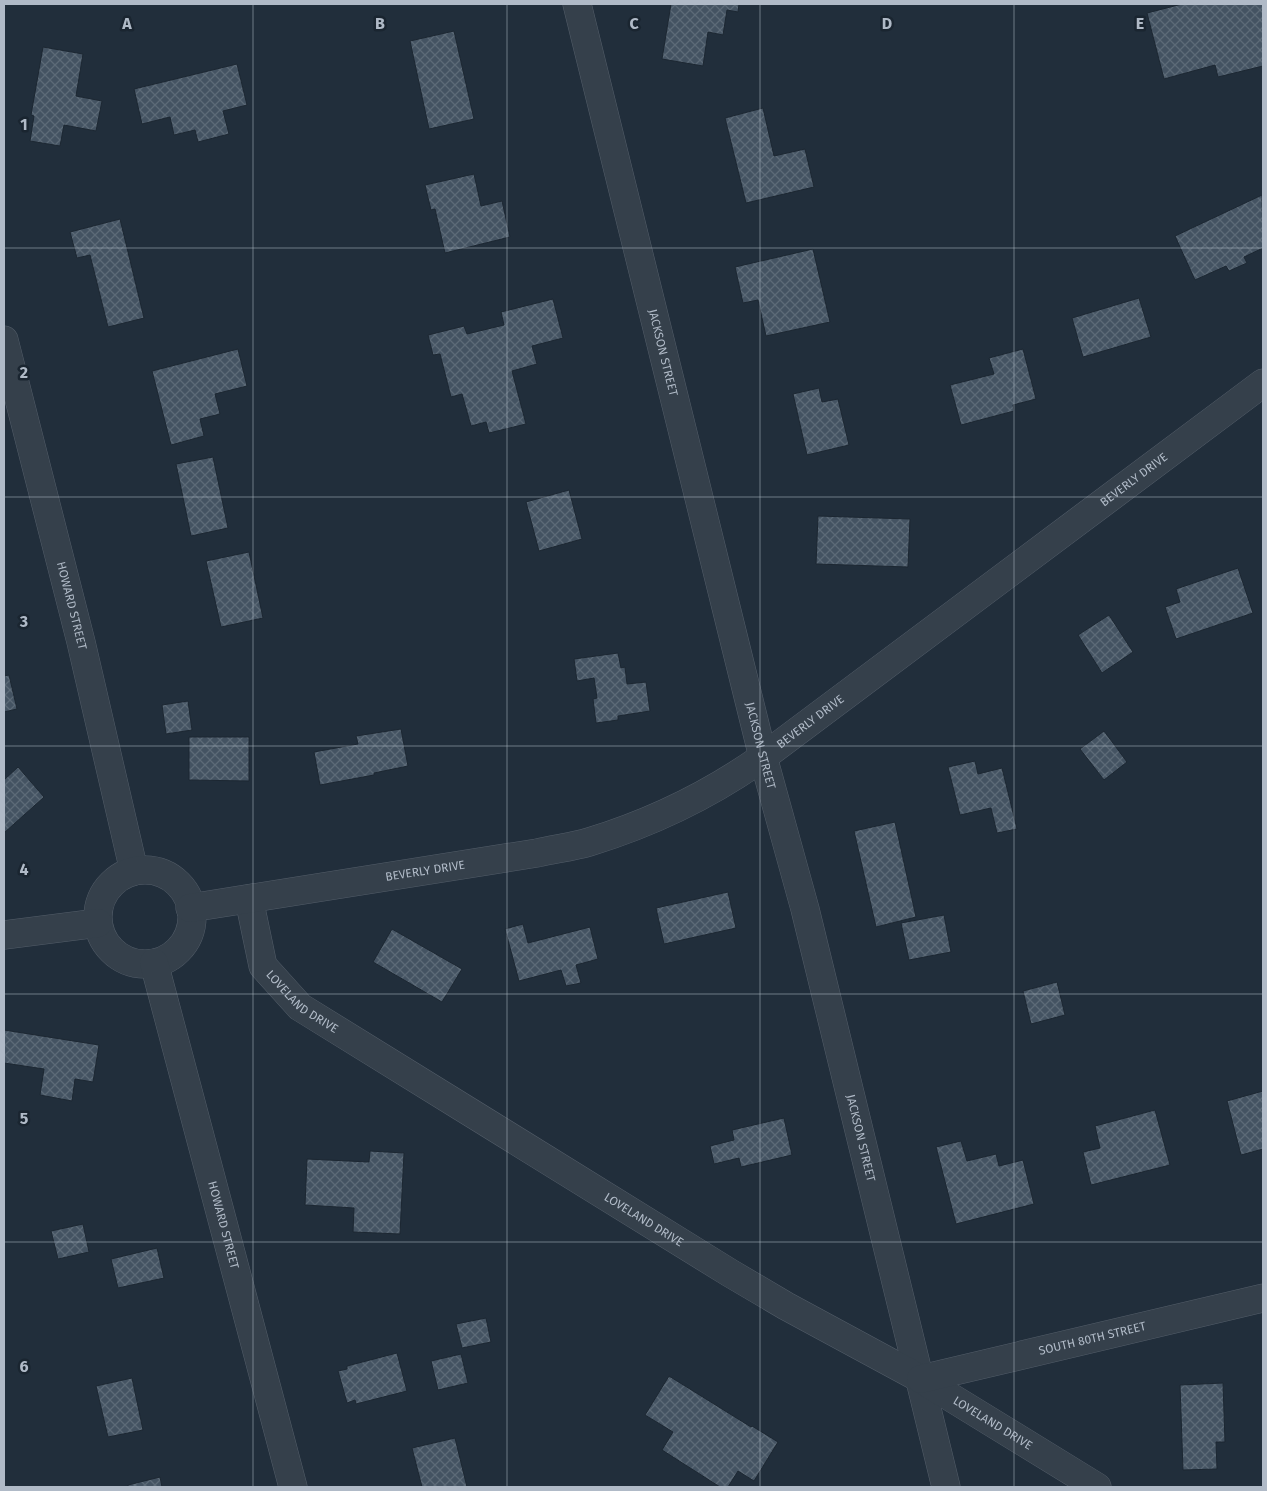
<svg xmlns="http://www.w3.org/2000/svg" width="1267" height="1491" font-family="'Fira Sans',sans-serif">
	<defs>
		<pattern id="building-cross-hatch" width="8" height="8" patternUnits="userSpaceOnUse" patternTransform="scale(1.25)"><rect width="8" height="8" fill="#445362"/><path d="M0 0l8 8M0 8l8-8" fill="none" stroke="#5c6a77"/></pattern>
	</defs>
	<rect width="100%" height="100%" fill="#212e3b"/>
	<!-- building -->
	<g fill="url(#building-cross-hatch)" stroke="#1c2732">
		<polygon points="671,4 739,4 738,12 727,10 723,35 708,32 703,66 662,59"/>
		<polygon points="1182,4 1263,4 1263,66 1218,77 1215,65 1164,79 1147,13"/>
		<polygon points="454,31 474,119 429,129 410,41"/>
		<polygon points="43,47 83,54 76,96 102,101 96,131 64,125 60,146 30,141 34,116 31,115"/>
		<polygon points="237,64 247,105 223,111 229,134 198,142 195,130 174,135 170,117 142,124 134,89"/>
		<polygon points="763,108 774,156 805,149 814,187 746,203 725,118"/>
		<polygon points="474,174 481,206 502,201 510,237 445,253 435,209 431,210 425,185"/>
		<polygon points="1262,195 1263,248 1244,257 1247,263 1229,271 1226,266 1195,280 1175,236"/>
		<polygon points="120,219 144,318 108,327 90,255 77,258 70,232"/>
		<polygon points="813,249 830,322 766,336 758,300 743,303 735,267"/>
		<polygon points="1139,298 1151,337 1083,357 1072,318"/>
		<polygon points="553,299 563,338 532,346 537,364 512,371 526,424 489,433 486,422 471,426 462,394 451,397 440,354 433,355 428,335 464,326 467,334 504,325 501,312"/>
		<polygon points="238,349 247,386 215,394 220,414 200,419 204,436 171,445 152,371"/>
		<polygon points="1023,349 1036,399 1013,405 1014,411 961,425 950,385 994,374 989,358"/>
		<polygon points="819,388 822,402 838,399 849,445 807,455 793,394"/>
		<polygon points="213,457 228,528 191,536 176,464"/>
		<polygon points="569,490 582,539 539,551 526,502"/>
		<polygon points="818,516 910,519 908,567 816,564"/>
		<polygon points="249,552 263,618 221,627 206,561"/>
		<polygon points="1238,568 1253,613 1176,639 1165,607 1180,602 1176,589"/>
		<polygon points="1109,615 1133,652 1102,673 1078,635"/>
		<polygon points="618,653 621,668 625,667 627,684 646,682 650,711 618,716 618,720 596,723 593,699 597,698 594,678 577,681 574,659"/>
		<polygon points="9,675 17,709 4,712 4,676"/>
		<polygon points="188,701 192,730 166,734 162,705"/>
		<polygon points="401,729 408,766 374,773 374,775 320,785 314,752 358,744 356,736"/>
		<polygon points="1104,731 1127,762 1104,780 1080,749"/>
		<polygon points="189,737 249,737 249,781 189,780"/>
		<polygon points="975,761 978,774 1002,768 1017,829 997,833 991,808 960,815 948,767"/>
		<polygon points="18,767 44,797 4,833 4,780"/>
		<polygon points="895,822 916,917 876,927 854,831"/>
		<polygon points="728,892 736,928 664,944 656,908"/>
		<polygon points="944,915 951,952 909,960 901,923"/>
		<polygon points="523,924 528,943 590,927 598,959 576,965 581,983 566,986 561,970 519,981 505,929"/>
		<polygon points="392,929 462,969 442,1002 373,962"/>
		<polygon points="1057,982 1065,1015 1031,1024 1023,991"/>
		<polygon points="4,1030 99,1045 93,1082 75,1079 72,1101 40,1095 44,1069 4,1063"/>
		<polygon points="1263,1091 1263,1149 1241,1155 1227,1101"/>
		<polygon points="1155,1110 1170,1165 1091,1185 1083,1152 1100,1148 1095,1126"/>
		<polygon points="784,1118 792,1155 741,1167 739,1158 714,1164 710,1146 734,1140 732,1130"/>
		<polygon points="961,1141 967,1161 996,1154 999,1166 1023,1160 1034,1204 956,1224 936,1147"/>
		<polygon points="370,1151 404,1153 400,1234 353,1232 354,1208 305,1205 307,1159 369,1162"/>
		<polygon points="83,1224 89,1252 58,1259 51,1231"/>
		<polygon points="157,1248 164,1278 118,1288 111,1259"/>
		<polygon points="486,1318 491,1342 462,1348 456,1324"/>
		<polygon points="397,1353 407,1391 356,1404 355,1400 347,1403 338,1371 347,1369 347,1366"/>
		<polygon points="461,1354 468,1383 438,1390 431,1361"/>
		<polygon points="669,1376 751,1427 752,1426 778,1442 754,1481 738,1471 728,1487 720,1487 662,1450 673,1432 645,1415"/>
		<polygon points="132,1378 143,1430 108,1437 96,1386"/>
		<polygon points="1223,1383 1225,1442 1216,1442 1217,1469 1183,1470 1180,1385"/>
		<polygon points="455,1438 467,1487 422,1487 412,1448"/>
		<polygon points="160,1477 162,1487 128,1487 128,1485"/>
	</g>
	<g fill="none" stroke-linecap="round" stroke-linejoin="round">
		<defs>
			<g id="minor">
				<path id="s1" d="M 577,4 L 763,757 L 805,909 L 946,1487"/>
				<path id="s2" d="M 4,340 L 81,642 L 134,871"/>
				<circle cx="145" cy="917" r="47"/>
				<path id="s3" d="M 249,899 L 263,966 L 300,1007 L 730,1273 L 786,1306 L 921,1379 L 1097,1487"/>
				<path id="s4" d="M 190,908 L 537,853 C 554,849 572,847 589,842 C 651,823 711,794 763,757 L 1263,383"/>
				<polyline points="4,935 98,923"/>
				<path id="s5" d="M 154,963 L 293,1487"/>
				<path id="s6" d="M 921,1379 L 1263,1298"/>
			</g>
		</defs>
		<!-- minor casing -->
		<use href="#minor" stroke="#535d69" stroke-width="29"/>
		<!-- minor -->
		<use href="#minor" stroke="#35404b" stroke-width="28"/>
	</g>
	<!-- grid -->
	<path fill="none" stroke="#b0bac7" stroke-width="1" stroke-opacity="0.55" d="M 253,4 L 253,1487M 507,4 L 507,1487M 760,4 L 760,1487M 1014,4 L 1014,1487M 4,248 L 1263,248M 4,497 L 1263,497M 4,746 L 1263,746M 4,994 L 1263,994M 4,1242 L 1263,1242"/>
	<g text-anchor="middle" stroke-width="5" stroke-linejoin="round" paint-order="stroke">
		<!-- street labels -->
		<g font-size="12" fill="#b0bac7" stroke="#1a2530">
			<text dy="4" stroke="none"><textPath href="#s1" startOffset="359">JACKSON STREET</textPath></text>
			<text dy="4" stroke="none"><textPath href="#s4" startOffset="1062">BEVERLY DRIVE</textPath></text>
			<text dy="4" stroke="none"><textPath href="#s2" startOffset="274">HOWARD STREET</textPath></text>
			<text dy="4" stroke="none"><textPath href="#s4" startOffset="658">BEVERLY DRIVE</textPath></text>
			<text dy="4" stroke="none"><textPath href="#s1" startOffset="764">JACKSON STREET</textPath></text>
			<text dy="4" stroke="none"><textPath href="#s4" startOffset="238">BEVERLY DRIVE</textPath></text>
			<text dy="4" stroke="none"><textPath href="#s3" startOffset="122">LOVELAND DRIVE</textPath></text>
			<text dy="4" stroke="none"><textPath href="#s1" startOffset="1169">JACKSON STREET</textPath></text>
			<text dy="4" stroke="none"><textPath href="#s3" startOffset="528">LOVELAND DRIVE</textPath></text>
			<text dy="4" stroke="none"><textPath href="#s5" startOffset="271">HOWARD STREET</textPath></text>
			<text dy="4" stroke="none"><textPath href="#s6" startOffset="176">SOUTH 80TH STREET</textPath></text>
			<text dy="4" stroke="none"><textPath href="#s3" startOffset="932">LOVELAND DRIVE</textPath></text>
		</g>
	</g>
	<g font-size="16" text-anchor="middle" font-weight="bold" fill="#b0bac7" stroke="#1a2530" stroke-width="5" stroke-linejoin="round" paint-order="stroke">
		<text x="127" y="29">A</text>
		<text x="380" y="29">B</text>
		<text x="634" y="29">C</text>
		<text x="887" y="29">D</text>
		<text x="1140" y="29">E</text>
		<text x="24" y="130">1</text>
		<text x="24" y="378">2</text>
		<text x="24" y="627">3</text>
		<text x="24" y="875">4</text>
		<text x="24" y="1124">5</text>
		<text x="24" y="1372">6</text>
	</g>
	<!-- border -->
	<rect width="1267" height="1491" fill="none" stroke="#b0bac7" stroke-width="10"/>
</svg>
